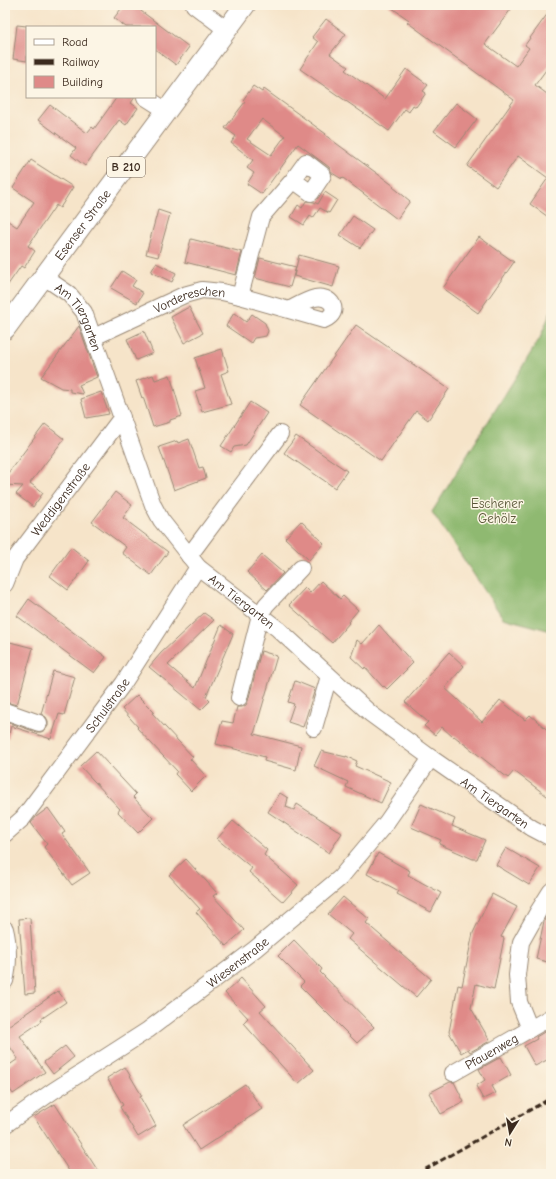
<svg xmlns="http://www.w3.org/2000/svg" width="556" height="1179" font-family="'Comic Neue',sans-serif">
	<rect width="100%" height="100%" fill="#fcf5e5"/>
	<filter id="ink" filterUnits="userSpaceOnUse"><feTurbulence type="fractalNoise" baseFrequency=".025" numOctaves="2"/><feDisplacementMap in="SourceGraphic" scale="8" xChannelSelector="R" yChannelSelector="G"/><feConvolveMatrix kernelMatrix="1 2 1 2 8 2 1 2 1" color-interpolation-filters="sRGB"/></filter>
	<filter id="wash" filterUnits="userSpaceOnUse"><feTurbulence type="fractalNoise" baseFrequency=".012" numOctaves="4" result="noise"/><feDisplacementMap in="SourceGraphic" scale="16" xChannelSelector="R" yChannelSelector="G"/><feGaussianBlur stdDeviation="0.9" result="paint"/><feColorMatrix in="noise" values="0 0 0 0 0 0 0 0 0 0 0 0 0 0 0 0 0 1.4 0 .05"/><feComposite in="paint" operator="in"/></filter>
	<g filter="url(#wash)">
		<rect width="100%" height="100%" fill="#f6e4c9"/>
		<!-- forest -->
		<polygon fill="#8fb971" stroke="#657248" points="551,311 551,631 503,618 432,512 540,338"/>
		<g id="blocks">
			<!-- building -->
			<g fill="#df8a88" fill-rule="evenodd">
				<polygon points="124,5 133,5 189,47 176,65 155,49 155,27 126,27 114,18"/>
				<polygon points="388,5 514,5 485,44 516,66 529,48 525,45 551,9 551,63 535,85 551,97 551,219 530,204 548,178 518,156 496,187 467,166 514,100 407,22 409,20"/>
				<polygon points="326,19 346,34 330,54 348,67 345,70 385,99 406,69 428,85 423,91 426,93 416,107 413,105 409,112 405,109 389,131 300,69 318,42 312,37"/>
				<polygon points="17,25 27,26 27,61 13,59"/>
				<path d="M 253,86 L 262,92 L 264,89 L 326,134 L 325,135 L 394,186 L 393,187 L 410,201 L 397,219 L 343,178 L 342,179 L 332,173 L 329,167 L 298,144 L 262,194 L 247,184 L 254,173 L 247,168 L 253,160 L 231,143 L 236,136 L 225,128 L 245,102 L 243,100 ZM 262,119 L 285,136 L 271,155 L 247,139 Z"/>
				<polygon points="117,97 135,97 131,103 138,108 126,125 119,120 85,166 71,155 76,148 38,120 50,105 87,133 92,127 94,129"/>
				<polygon points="456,103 477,119 456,147 434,131"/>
				<polygon points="31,160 73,187 60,208 56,205 28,246 35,251 24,268 21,266 5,289 5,219 17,227 34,202 13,188"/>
				<polygon points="325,192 337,200 329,213 320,208 313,218 310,216 304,225 291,217 298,205 302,208 306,201 314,202 318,204"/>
				<polygon points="158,210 170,214 158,257 146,254"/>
				<polygon points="353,216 373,230 360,248 340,235"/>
				<polygon points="479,237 514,262 478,313 443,288"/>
				<polygon points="191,239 242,252 236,275 185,262"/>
				<polygon points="299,255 339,266 333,287 294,276"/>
				<polygon points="260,258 296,267 290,287 255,278"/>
				<polygon points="156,263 176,273 172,282 151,272"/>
				<polygon points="122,271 136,280 132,286 143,293 137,303 111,288"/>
				<polygon points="189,307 203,333 184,343 171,317"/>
				<polygon points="234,313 246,322 252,314 265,323 268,331 266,336 254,338 251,343 226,326"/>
				<polygon points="356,325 449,389 428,420 416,411 381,461 300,405"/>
				<polygon points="79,326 97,377 79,385 83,394 70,392 70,389 61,388 41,377"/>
				<polygon points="144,331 153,353 136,360 127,339"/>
				<polygon points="222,349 229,371 221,374 231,404 202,412 195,391 205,388 195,358"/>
				<polygon points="153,375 155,380 170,375 182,416 170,420 170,422 153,427 143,397 142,398 136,381"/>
				<polygon points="101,392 109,414 86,418 81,399"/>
				<polygon points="250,402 267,413 246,445 234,447 231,452 221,446"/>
				<polygon points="45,424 64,439 30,483 43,493 33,507 16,494 23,486 5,485 5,477"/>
				<polygon points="296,436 347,471 335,488 284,453"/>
				<polygon points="189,439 199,468 203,467 206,478 174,490 159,447 177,441 178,443"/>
				<polygon points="115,492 132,505 123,518 168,552 151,575 122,553 126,547 92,522"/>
				<polygon points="301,521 324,543 309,560 285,538"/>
				<polygon points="71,547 89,561 68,590 50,576"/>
				<polygon points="262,555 283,573 267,590 247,572"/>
				<polygon points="321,581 340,599 343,596 358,610 348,622 349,623 332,643 289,605 305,588 310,593"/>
				<polygon points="29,599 106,657 94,673 17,616"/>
				<polygon points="204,613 214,620 168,665 195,688 221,625 233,634 206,697 210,701 201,710 149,667 161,653"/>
				<polygon points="379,625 413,663 387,689 384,686 383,687 365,667 364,669 351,657 357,640 362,644"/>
				<polygon points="10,642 33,648 17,705 5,702 5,660"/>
				<polygon points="261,651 277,656 254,734 301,746 296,770 264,761 265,757 216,744 222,721 233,723 237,707 242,707 246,705 248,701"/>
				<polygon points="449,652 464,666 445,688 482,722 500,700 525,720 530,715 551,733 551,799 514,771 508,778 454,736 453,737 442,727 435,735 424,726 428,722 405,702"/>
				<polygon points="53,671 75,677 64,715 59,714 51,739 11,726 8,738 5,737 5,721 36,732 41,732 45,730 48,726 48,721 46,717 41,714"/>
				<polygon points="295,681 315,689 303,727 288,722 294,704 288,702"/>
				<polygon points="137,695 154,712 152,713 193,757 190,759 206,776 191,791 175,774 177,771 137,728 138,727 122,709"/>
				<polygon points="96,751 136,794 133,797 153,818 138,833 118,812 120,809 80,766"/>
				<polygon points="321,751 346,757 346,756 357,761 355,766 391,782 381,803 346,787 348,782 314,766"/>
				<polygon points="280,793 288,798 286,807 294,810 297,804 342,833 329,853 268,812"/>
				<polygon points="421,804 455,819 452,826 485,840 477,859 473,859 439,844 441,840 411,827"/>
				<polygon points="48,808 65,832 62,834 90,873 72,885 44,847 47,844 31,823 36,817"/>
				<polygon points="233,821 267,850 264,855 298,885 283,902 249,872 252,868 217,839"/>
				<polygon points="506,848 540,868 529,885 496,865"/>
				<polygon points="378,853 410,871 408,875 441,893 431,912 397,894 399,891 367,874"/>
				<polygon points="186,859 217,893 213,896 244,930 226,946 196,912 200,909 169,875"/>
				<polygon points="492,894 517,907 501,937 504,938 494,989 476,984 471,1008 490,1041 470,1052 468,1049 461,1053 449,1032 458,985 462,986 473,933"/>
				<polygon points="343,897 369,919 366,923 431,979 416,997 348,939 352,934 328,914"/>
				<polygon points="550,910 551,910 551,963 536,959 544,921"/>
				<polygon points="30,918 35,993 25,994 19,919"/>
				<polygon points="294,940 322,969 320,972 374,1027 357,1043 300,986 304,982 278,956"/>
				<polygon points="241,978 266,1006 260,1011 314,1070 298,1084 243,1023 248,1018 225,993"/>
				<polygon points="58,991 66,1002 41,1019 42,1021 20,1036 45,1072 13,1094 5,1082 5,1068 18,1059 5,1039 5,1028"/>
				<polygon points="551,1028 551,1058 535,1066 524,1046 537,1039 536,1037"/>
				<polygon points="65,1046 74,1057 53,1074 44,1062"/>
				<polygon points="501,1057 511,1075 492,1086 496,1093 483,1099 476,1086 485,1080 479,1069"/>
				<polygon points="125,1067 142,1096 140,1097 156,1126 138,1137 120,1107 123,1105 107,1078"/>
				<polygon points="450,1082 454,1082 464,1102 441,1114 429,1093"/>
				<polygon points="245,1084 262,1109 199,1150 183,1125"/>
				<polygon points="55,1104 100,1174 71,1174 34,1117"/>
			</g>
		</g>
	</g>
	<g filter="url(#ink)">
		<use href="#blocks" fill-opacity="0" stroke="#988774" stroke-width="1"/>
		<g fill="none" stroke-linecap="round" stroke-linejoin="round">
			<defs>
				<g id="minor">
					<polyline points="194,5 227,30"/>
					<polyline points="145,97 167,111"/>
					<path id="s1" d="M 44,277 L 69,294 L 84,312 L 153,505 L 161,520 L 198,567 L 278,629 L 371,714 L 431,758 L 532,828 L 551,838"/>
					<polyline points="240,296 261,217 293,180 306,162 323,175 311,193 293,180"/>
					<path id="s2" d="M 94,337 L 184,295 L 202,290 L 222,292 L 240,296 L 324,320 C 343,312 330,294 315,298 C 306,300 297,306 289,310"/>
					<polyline points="189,556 280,434"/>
					<path id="s3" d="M 5,584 L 15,559 L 122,417"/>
					<polyline points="239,698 260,615 266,605 301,568"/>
					<polyline points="5,711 39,723"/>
					<polyline points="314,728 329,676"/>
					<path id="s4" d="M 5,834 L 23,818 L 123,684 L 198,567"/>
					<path d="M 5,929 C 9,944 9,966 5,981"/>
					<polyline points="530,1029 551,1017"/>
					<path id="s5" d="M 453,1073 L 530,1029 L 519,1002 L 517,975 L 521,942 L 539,910 L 551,891"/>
					<path id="s6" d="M 5,1125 L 53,1091 L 148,1030 L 255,949 L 340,878 L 386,823 L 431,758"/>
				</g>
				<g id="major">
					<path id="s7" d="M 5,329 L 245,5"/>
				</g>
			</defs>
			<!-- minor casing -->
			<use href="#minor" stroke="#988774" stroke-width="18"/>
			<!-- major casing -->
			<use href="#major" stroke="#988774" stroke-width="22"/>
			<!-- minor -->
			<use href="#minor" stroke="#fff" stroke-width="16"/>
			<!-- major -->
			<use href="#major" stroke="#fff" stroke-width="20"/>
			<!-- rail -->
			<polyline stroke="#3b2a1e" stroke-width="3" stroke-dasharray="6 3" stroke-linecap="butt" points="417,1174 551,1098"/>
		</g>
	</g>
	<g text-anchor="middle" stroke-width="3" stroke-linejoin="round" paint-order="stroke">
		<!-- shield labels -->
		<rect fill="#fcf5e5" stroke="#75675a" stroke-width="1" x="107" y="157" width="38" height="20" rx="3"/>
		<g font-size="12" font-weight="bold" fill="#3b2a1e">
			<text x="126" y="171">B 210</text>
		</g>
		<!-- street labels -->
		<g font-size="13" fill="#3b2a1e" stroke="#fcf5e5">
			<text dy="5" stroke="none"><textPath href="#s7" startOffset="130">Esenser Straße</textPath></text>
			<text dy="5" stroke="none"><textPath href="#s2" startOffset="104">Vordereschen</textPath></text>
			<text dy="5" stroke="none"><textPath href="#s1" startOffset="55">Am Tiergarten</textPath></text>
			<text dy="5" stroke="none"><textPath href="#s3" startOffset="102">Weddigenstraße</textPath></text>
			<text dy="5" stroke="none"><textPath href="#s1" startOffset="391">Am Tiergarten</textPath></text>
			<text dy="5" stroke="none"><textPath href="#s4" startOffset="165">Schulstraße</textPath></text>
			<text dy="5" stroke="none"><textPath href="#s1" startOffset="715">Am Tiergarten</textPath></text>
			<text dy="5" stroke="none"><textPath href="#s6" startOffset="284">Wiesenstraße</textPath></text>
			<text dy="5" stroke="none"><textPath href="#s5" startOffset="44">Pfauenweg</textPath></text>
		</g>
		<!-- park labels -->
		<g font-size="13" fill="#595637" stroke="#fcf5e5">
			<text x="497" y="508">Eschener<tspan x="497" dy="15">Gehölz</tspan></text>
		</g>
	</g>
	<!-- margin -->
	<rect width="556" height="1179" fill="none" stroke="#fcf5e5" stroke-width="20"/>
	<!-- legend -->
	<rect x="26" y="26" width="130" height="72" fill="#fcf5e5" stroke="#afa495"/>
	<rect x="34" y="39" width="20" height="6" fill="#ffffff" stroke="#afa495"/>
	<text x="62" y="46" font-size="12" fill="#3b2a1e">Road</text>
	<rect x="34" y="59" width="20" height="6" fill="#3b2a1e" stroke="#afa495"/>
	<text x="62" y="66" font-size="12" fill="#3b2a1e">Railway</text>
	<rect x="34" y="76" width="20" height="12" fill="#df8a88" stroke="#afa495"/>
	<text x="62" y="86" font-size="12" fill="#3b2a1e">Building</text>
	<!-- north arrow -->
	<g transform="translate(510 1133) rotate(191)" stroke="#fcf5e5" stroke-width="3" paint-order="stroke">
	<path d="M0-3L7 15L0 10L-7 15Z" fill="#3b2a1e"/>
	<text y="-6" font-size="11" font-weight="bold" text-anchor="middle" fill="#3b2a1e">N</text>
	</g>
</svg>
